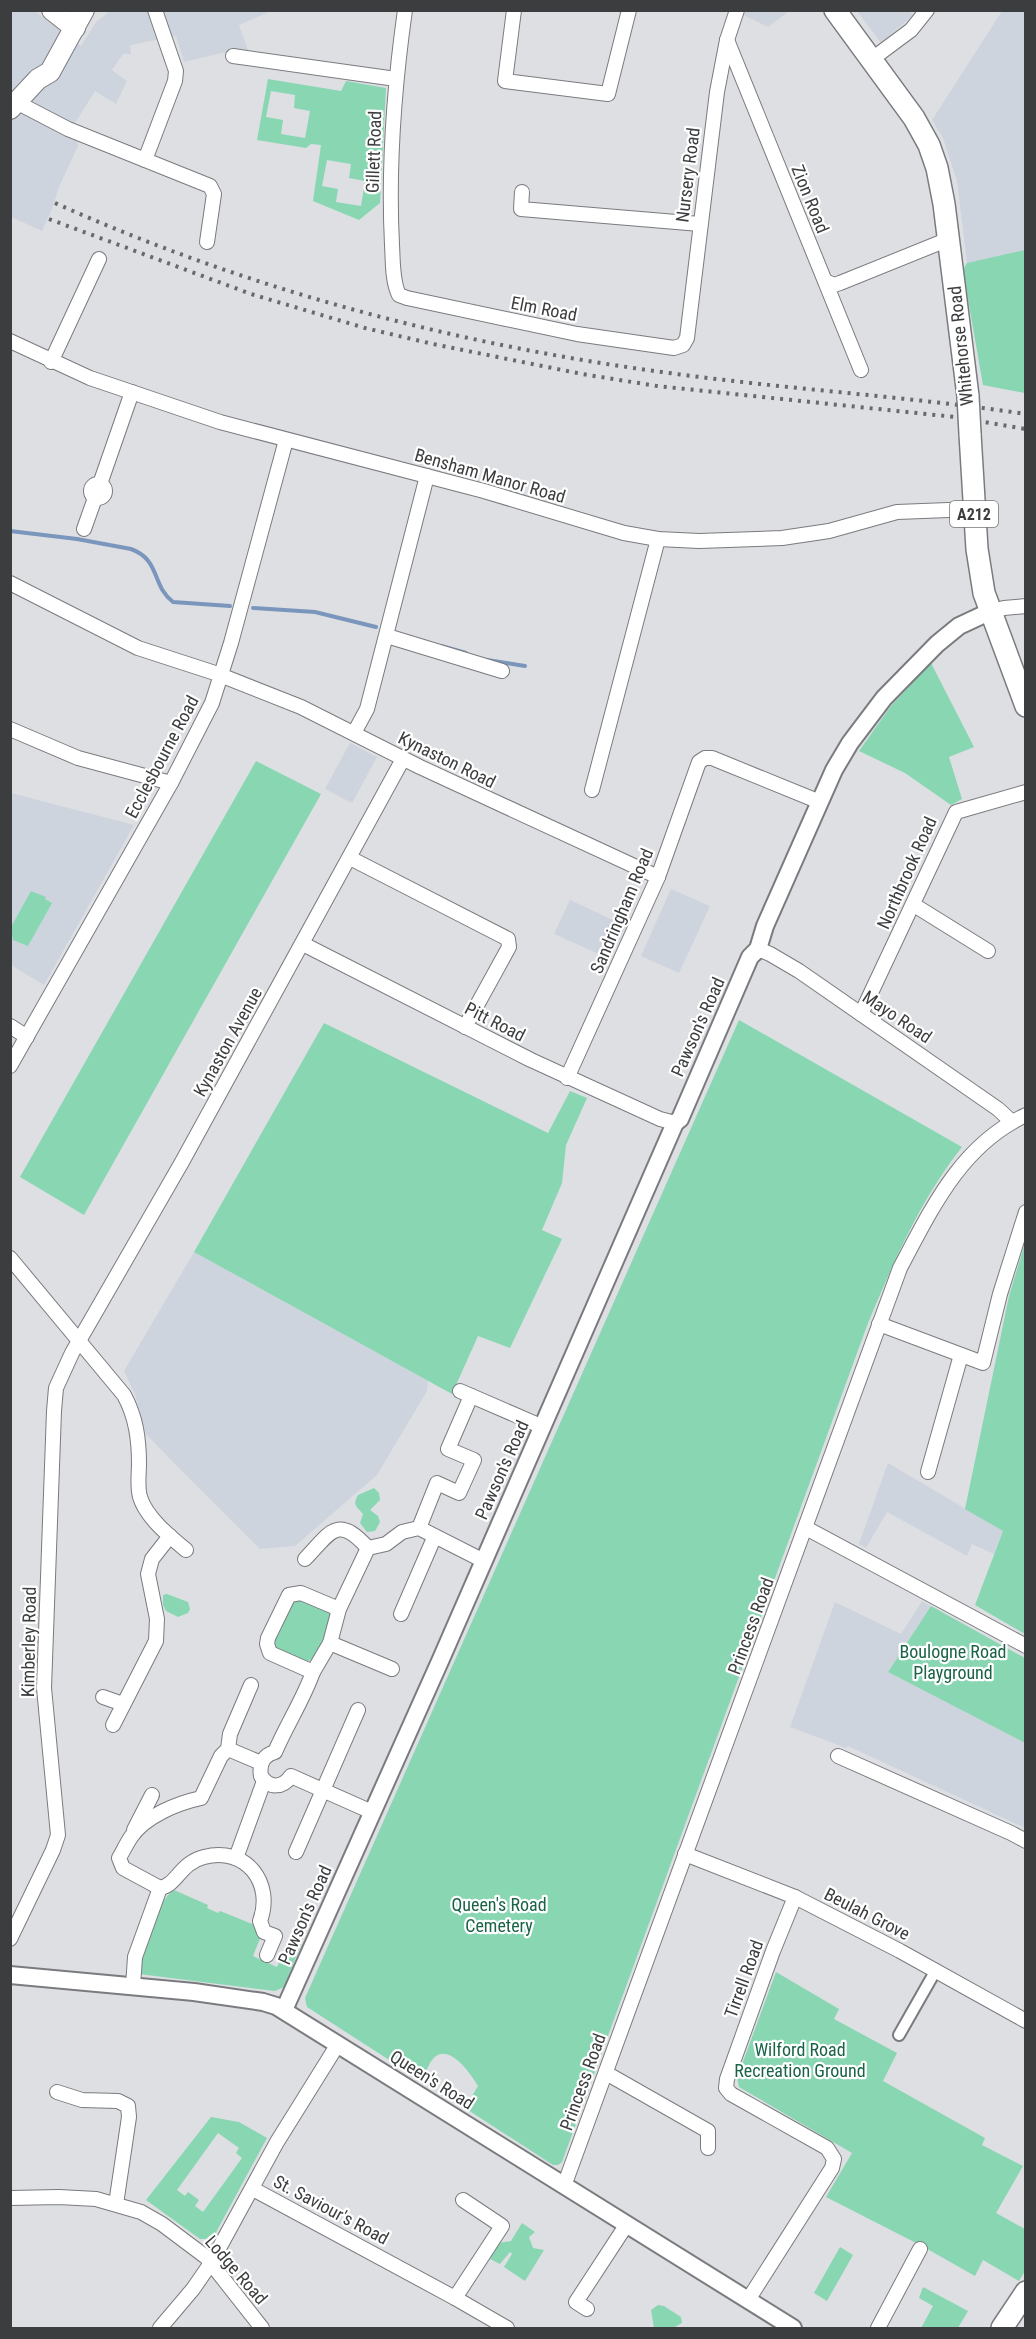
<svg xmlns="http://www.w3.org/2000/svg" width="1036" height="2339" font-family="'Roboto Condensed',sans-serif">
	<rect width="100%" height="100%" fill="#dddfe3"/>
	<!-- built -->
	<g fill="#ced4de">
		<polygon points="11,11 35,11 81,46 96,22 110,11 271,11 239,25 248,50 239,49 184,62 176,36 130,45 131,54 123,54 112,70 127,81 116,104 95,91 75,123 78,146 59,187 52,209 42,231 11,217"/>
		<polygon points="735,11 789,11 768,27"/>
		<polygon points="857,11 909,11 913,15 881,43"/>
		<polygon points="1002,11 1025,11 1025,393 983,385 963,270 967,263 957,181 943,138 932,120"/>
		<polygon points="350,743 377,757 352,803 325,789"/>
		<polygon points="11,793 134,825 44,985 11,965"/>
		<polygon points="671,889 710,906 679,973 641,956"/>
		<polygon points="570,900 626,926 610,959 554,934"/>
		<polygon points="194,1252 428,1381 427,1391 377,1475 295,1546 260,1549 173,1462 146,1434 135,1394 124,1371"/>
		<polygon points="888,1463 1003,1531 994,1554 972,1544 967,1556 887,1512 866,1548 859,1544"/>
		<polygon points="922,1601 931,1606 888,1672 1025,1743 1025,1828 848,1746 846,1748 790,1727 835,1602 901,1634"/>
	</g>
	<!-- green -->
	<g fill="#88d7b2" fill-rule="evenodd">
		<path d="M 268,79 L 341,91 L 346,81 L 386,88 L 380,203 L 359,220 L 313,201 L 321,145 L 311,144 L 306,148 L 257,140 ZM 271,91 L 295,95 L 294,108 L 310,111 L 305,138 L 281,134 L 283,120 L 266,117 ZM 327,160 L 351,164 L 349,178 L 365,181 L 361,206 L 336,202 L 338,189 L 322,186 Z"/>
		<polygon points="1025,250 1025,393 983,385 963,270 967,263"/>
		<polygon points="931,663 974,747 949,757 962,799 951,805 905,773 859,751 891,706"/>
		<polygon points="256,761 321,794 84,1215 20,1177"/>
		<polygon points="31,891 46,897 45,899 52,903 28,946 13,940 11,927"/>
		<path d="M 739,1020 L 962,1147 C 920,1200 894,1261 868,1323 L 562,2162 L 558,2165 L 553,2165 L 465,2108 L 478,2086 C 469,2071 444,2036 429,2065 C 426,2071 423,2076 425,2083 L 307,2007 L 305,1998 Z"/>
		<polygon points="324,1023 548,1133 570,1091 587,1098 566,1145 562,1183 542,1230 562,1239 510,1348 478,1336 452,1394 194,1252"/>
		<polygon points="1025,1243 1026,1634 1025,1634 975,1605 1003,1531 965,1509 1009,1296"/>
		<path d="M 374,1488 L 379,1493 L 380,1500 L 370,1510 L 378,1516 L 380,1522 L 375,1531 L 367,1532 L 360,1523 L 363,1514 C 357,1507 352,1505 358,1495 Z"/>
		<polygon points="167,1594 188,1602 190,1609 188,1613 178,1617 166,1611 163,1605 163,1595"/>
		<path d="M 298,1596 L 331,1613 L 327,1638 L 324,1639 C 323,1647 320,1650 315,1656 C 304,1669 288,1658 274,1652 L 274,1634 L 278,1636 L 290,1608 L 288,1603 Z"/>
		<polygon points="931,1606 1025,1658 1025,1743 888,1672"/>
		<path d="M 174,1890 L 208,1905 L 207,1908 L 218,1913 L 220,1911 L 257,1926 L 261,1936 L 253,1956 L 277,1967 L 290,1940 L 301,1944 L 284,1987 L 275,1991 L 139,1974 C 141,1953 156,1901 174,1890 Z"/>
		<polygon points="776,1972 839,2009 834,2019 897,2053 883,2081 985,2138 982,2145 1023,2166 996,2213 1025,2229 1025,2271 1019,2281 983,2260 975,2276 922,2246 826,2197 852,2153 739,2087 737,2078"/>
		<path d="M 211,2117 L 239,2122 L 267,2138 L 214,2236 L 210,2239 L 200,2239 L 146,2200 ZM 218,2133 L 239,2148 L 236,2153 L 242,2158 L 203,2212 L 195,2206 L 199,2200 L 188,2192 L 185,2196 L 177,2190 Z"/>
		<polygon points="522,2223 535,2232 529,2237 533,2248 544,2250 525,2281 504,2267 512,2254 510,2252 500,2264 490,2259 498,2243 511,2241"/>
		<polygon points="840,2247 853,2255 827,2301 814,2293"/>
		<polygon points="923,2287 968,2311 958,2328 921,2328 933,2306 919,2298"/>
		<polygon points="658,2305 664,2306 681,2317 682,2323 673,2328 654,2328 651,2310"/>
	</g>
	<g fill="none" stroke-linecap="round" stroke-linejoin="round">
		<!-- stream -->
		<g stroke="#7a96bd" stroke-width="4">
			<path d="M 10,531 L 77,539 L 131,549 C 161,560 151,585 173,602 L 230,606"/>
			<polyline points="253,608 315,612 376,627"/>
			<polyline points="441,646 466,653"/>
			<polyline points="487,660 525,666"/>
		</g>
		<defs>
			<polyline id="pedestrian" points="899,2035 936,1970"/>
			<g id="minor">
				<path d="M 405,10 C 394,88 388,167 392,245 C 393,260 392,281 399,295 L 407,298 L 577,334 L 674,348 L 683,345 L 687,338 L 717,92 L 727,40 L 737,10"/>
				<polyline points="514,10 505,81 608,94 629,10"/>
				<polyline points="727,40 861,370"/>
				<polyline points="233,56 396,79"/>
				<polyline points="872,59 911,30 927,10"/>
				<polyline points="18,103 68,129 210,186 214,194 207,242"/>
				<polyline points="145,160 175,81 176,71 155,10"/>
				<polyline points="522,192 521,209 700,224"/>
				<polyline points="825,281 834,285 840,283 949,239"/>
				<polyline points="10,341 90,378 220,422 484,491 624,533 658,539 699,541 782,538 829,531 897,512 974,509"/>
				<polyline points="51,362 99,259"/>
				<circle cx="98" cy="491" r="7"/>
				<polyline points="100,484 132,392"/>
				<polyline points="84,529 95,498"/>
				<polyline points="10,583 138,648 215,673 301,707 420,767 658,877"/>
				<polyline points="989,612 1004,608 1026,606"/>
				<polyline points="387,636 502,671"/>
				<polyline points="10,729 78,758 171,783"/>
				<polyline points="354,733 367,709 427,476"/>
				<polyline points="592,790 658,539"/>
				<polyline points="350,858 508,939 509,947 465,1027"/>
				<polyline points="914,905 988,951"/>
				<polyline points="303,944 531,1060 660,1119 675,1123"/>
				<polyline points="758,949 770,954 799,971 998,1109 1012,1122"/>
				<polyline points="861,1014 956,812 1026,792"/>
				<polyline points="10,1026 27,1037"/>
				<polyline points="10,1066 171,783 212,703 231,643 286,440"/>
				<polyline points="567,1078 658,877 699,762 705,758 712,758 820,802"/>
				<path d="M 10,1258 L 124,1395 C 136,1417 139,1439 139,1464 C 139,1474 137,1486 140,1497 C 146,1517 169,1536 186,1550"/>
				<polyline points="879,1324 983,1363 1000,1294 1026,1212"/>
				<polyline points="460,1391 543,1427"/>
				<polyline points="928,1472 961,1355"/>
				<polyline points="419,1528 437,1483 459,1493 474,1460 448,1449 471,1396"/>
				<polyline points="806,1528 1026,1646"/>
				<path d="M 305,1559 C 331,1532 337,1514 368,1548"/>
				<polyline points="339,1609 301,1593 289,1595 268,1638 267,1644 270,1653 313,1672 330,1643 339,1609 368,1548 386,1544 402,1532 419,1528 482,1560"/>
				<polyline points="401,1614 434,1538"/>
				<polyline points="330,1643 392,1669"/>
				<path d="M 313,1672 C 303,1700 287,1724 275,1752 C 263,1755 259,1765 261,1776 C 269,1789 283,1788 291,1776 L 372,1812"/>
				<polyline points="103,1697 123,1704"/>
				<polyline points="113,1725 156,1641 157,1619 148,1574 152,1559 170,1536"/>
				<polyline points="228,1749 261,1763"/>
				<polyline points="838,1756 1011,1833 1026,1841"/>
				<polyline points="134,1830 152,1795"/>
				<polyline points="296,1852 358,1710"/>
				<polyline points="685,1854 795,1897 900,1951 1026,2021"/>
				<polyline points="236,1858 264,1781"/>
				<path d="M 160,1888 L 123,1868 L 119,1858 C 123,1851 127,1843 131,1837 C 145,1816 178,1803 201,1798 L 221,1756 L 228,1749 L 230,1734 L 251,1685"/>
				<path d="M 160,1888 C 177,1885 180,1863 204,1857 C 246,1846 274,1883 260,1921 L 264,1932 L 275,1936 L 267,1955"/>
				<polyline points="10,1939 53,1850 58,1835 44,1688 54,1411 56,1388 72,1353 182,1162 403,759"/>
				<polyline points="133,1986 135,1957 160,1888"/>
				<polyline points="606,2073 708,2131 708,2148"/>
				<polyline points="57,2092 82,2100 118,2101 128,2106 129,2117 116,2204"/>
				<path d="M 564,2186 L 900,1268 C 932,1208 961,1145 1026,1115"/>
				<polyline points="253,2189 455,2298 507,2328"/>
				<polyline points="10,2198 59,2197 96,2199 141,2212 162,2224 206,2257 262,2328"/>
				<polyline points="455,2298 502,2226 463,2200"/>
				<polyline points="748,2300 832,2168 834,2159 827,2148 731,2094 726,2088 727,2079 773,1951 795,1897"/>
				<polyline points="587,2309 576,2302 627,2224"/>
				<polyline points="160,2328 193,2289 211,2263 277,2142 338,2044"/>
				<polyline points="878,2328 920,2249"/>
			</g>
			<g id="tertiary">
				<polyline points="10,1975 194,1992 263,2002 276,2006 793,2328"/>
				<polyline points="284,2010 441,1659 675,1123 680,1119 750,957 758,949 765,926 834,770 850,743 884,698 937,644 959,626 989,612"/>
			</g>
			<g id="secondary">
				<polyline points="52,10 75,28"/>
				<polyline points="10,109 38,79 50,72 84,10"/>
			</g>
			<g id="primary">
				<polyline points="835,10 914,118 929,145 937,168 944,204 968,396"/>
				<polyline points="970,434 977,549 984,593 1026,706"/>
				<polyline points="1002,2328 1026,2292"/>
			</g>
		</defs>
		<!-- pedestrian casing -->
		<use href="#pedestrian" stroke="#7a7b7f" stroke-width="14"/>
		<!-- minor casing -->
		<use href="#minor" stroke="#7a7b7f" stroke-width="16"/>
		<!-- tertiary casing -->
		<use href="#tertiary" stroke="#7a7b7f" stroke-width="20"/>
		<!-- secondary casing -->
		<use href="#secondary" stroke="#7a7b7f" stroke-width="22"/>
		<!-- primary casing -->
		<use href="#primary" stroke="#7a7b7f" stroke-width="24"/>
		<!-- pedestrian -->
		<use href="#pedestrian" stroke="#fff" stroke-width="10"/>
		<!-- minor -->
		<use href="#minor" stroke="#fff" stroke-width="14"/>
		<!-- tertiary -->
		<use href="#tertiary" stroke="#fff" stroke-width="16"/>
		<!-- secondary -->
		<use href="#secondary" stroke="#fff" stroke-width="20"/>
		<!-- primary -->
		<use href="#primary" stroke="#fff" stroke-width="21"/>
		<!-- rail -->
		<g stroke="#68696b" stroke-width="4" stroke-dasharray="3 6" stroke-linecap="butt">
			<path d="M 55,203 C 247,289 453,344 662,372 C 783,389 905,396 1026,414"/>
			<polyline points="49,219 251,294 365,328 433,344 582,374 657,386 955,417 1026,429"/>
		</g>
		<defs>
			<polyline id="primary-bridge" points="968,396 970,434"/>
		</defs>
		<!-- primary-bridge casing -->
		<use href="#primary-bridge" stroke="#7a7b7f" stroke-width="24" stroke-linecap="butt"/>
		<!-- primary-bridge -->
		<use href="#primary-bridge" stroke="#fff" stroke-width="21"/>
	</g>
	<g text-anchor="middle" stroke-width="4.5" stroke-linejoin="round" paint-order="stroke">
		<!-- shield labels -->
		<rect fill="#fff" stroke="#767778" stroke-width="1.5" x="950" y="501" width="48" height="26" rx="4.5"/>
		<g font-size="16" font-weight="bold" fill="#3c3d3e">
			<text x="974" y="520">A212</text>
		</g>
		<!-- street labels -->
		<g font-size="18" fill="#3c3d3e" stroke="#fff">
			<text transform="translate(374 152) rotate(-88)" y="6">Gillett Road</text>
			<text transform="translate(688 175) rotate(-83)" y="6">Nursery Road</text>
			<text transform="translate(810 199) rotate(68)" y="6">Zion Road</text>
			<text transform="translate(544 309) rotate(11)" y="6">Elm Road</text>
			<text transform="translate(961 346) rotate(-96)" y="6">Whitehorse Road</text>
			<text transform="translate(490 476) rotate(16)" y="6">Bensham Manor Road</text>
			<text transform="translate(162 757) rotate(-62)" y="6">Ecclesbourne Road</text>
			<text transform="translate(447 760) rotate(26)" y="6">Kynaston Road</text>
			<text transform="translate(907 873) rotate(-66)" y="6">Northbrook Road</text>
			<text transform="translate(622 911) rotate(-67)" y="6">Sandringham Road</text>
			<text transform="translate(897 1017) rotate(34)" y="6">Mayo Road</text>
			<text transform="translate(495 1022) rotate(27)" y="6">Pitt Road</text>
			<text transform="translate(698 1027) rotate(-66)" y="6">Pawson's Road</text>
			<text transform="translate(228 1042) rotate(-61)" y="6">Kynaston Avenue</text>
			<text transform="translate(502 1470) rotate(-66)" y="6">Pawson's Road</text>
			<text transform="translate(751 1626) rotate(-70)" y="6">Princess Road</text>
			<text transform="translate(29 1642) rotate(-89)" y="6">Kimberley Road</text>
			<text transform="translate(867 1914) rotate(27)" y="6">Beulah Grove</text>
			<text transform="translate(305 1915) rotate(-66)" y="6">Pawson's Road</text>
			<text transform="translate(744 1979) rotate(-70)" y="6">Tirrell Road</text>
			<text transform="translate(432 2080) rotate(32)" y="6">Queen's Road</text>
			<text transform="translate(583 2082) rotate(-70)" y="6">Princess Road</text>
			<text transform="translate(331 2210) rotate(28)" y="6">St. Saviour's Road</text>
			<text transform="translate(236 2270) rotate(49)" y="6">Lodge Road</text>
		</g>
		<!-- park labels -->
		<g font-size="18" fill="#1a6347" stroke="#fff">
			<text x="953" y="1658">Boulogne Road<tspan x="953" dy="21">Playground</tspan></text>
			<text x="499" y="1911">Queen's Road<tspan x="499" dy="21">Cemetery</tspan></text>
			<text x="800" y="2056">Wilford Road<tspan x="800" dy="21">Recreation Ground</tspan></text>
		</g>
	</g>
	<!-- border -->
	<rect width="1036" height="2339" fill="none" stroke="#3c3d3e" stroke-width="24"/>
</svg>
